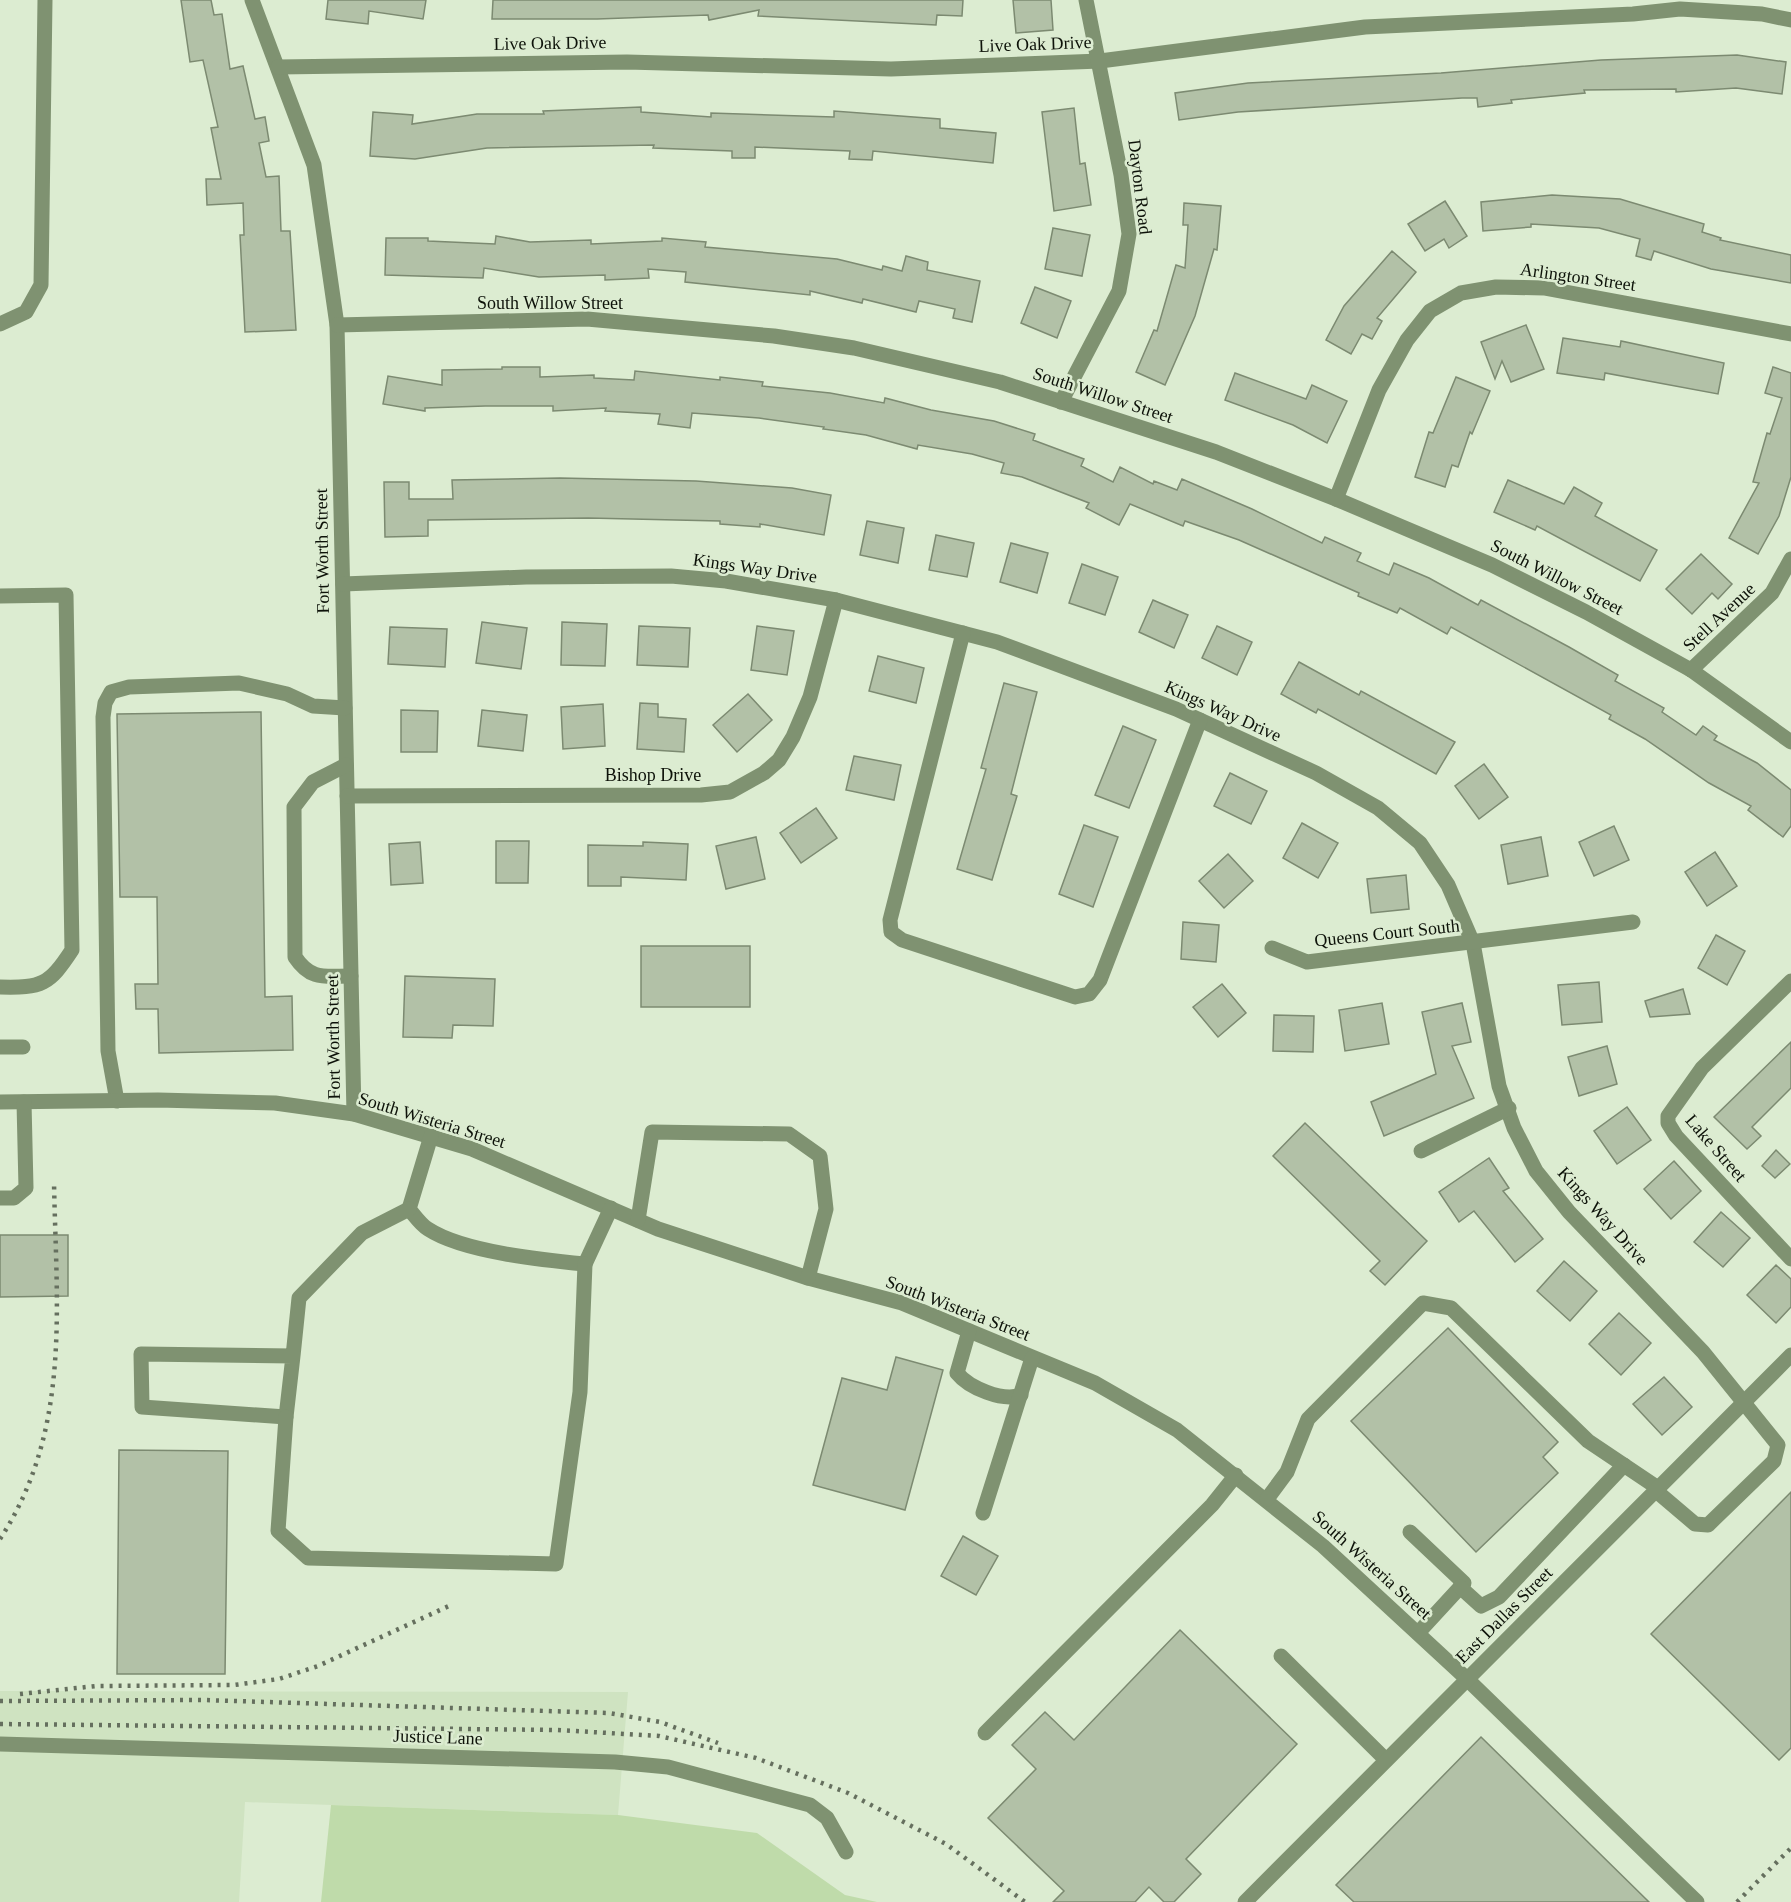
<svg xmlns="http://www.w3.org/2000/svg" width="1791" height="1902" font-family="'Times New Roman',serif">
	<rect width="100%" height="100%" fill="#dcecd1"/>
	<!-- built -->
	<polygon fill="#cfe3c1" points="0,1691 628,1692 618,1815 245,1802 239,1902 0,1902"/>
	<!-- green -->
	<polygon fill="#bfdbaa" points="331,1805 618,1815 757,1833 845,1895 877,1902 321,1902"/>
	<!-- building -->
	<g fill="#b2c1a7" stroke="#7c8a71" stroke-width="1.5">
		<polygon points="181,0 211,0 214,15 222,14 230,69 243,66 255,119 265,117 269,141 259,143 266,177 279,176 281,231 290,231 296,330 245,332 240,235 244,235 243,203 207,205 206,179 221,179 211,128 218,127 203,60 190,62"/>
		<polygon points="328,0 426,0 423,19 369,11 368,24 326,19"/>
		<polygon points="493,0 963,0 962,16 937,15 936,25 758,16 759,10 709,20 708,15 597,19 492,19"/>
		<polygon points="1013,0 1051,0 1053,30 1016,33"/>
		<polygon points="1737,55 1786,62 1782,94 1736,88 1676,92 1676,89 1584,90 1585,93 1511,100 1512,103 1478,107 1477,98 1462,98 1238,112 1179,120 1175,93 1248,83 1441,73 1601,60"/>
		<polygon points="641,107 641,112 711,117 711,113 834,117 834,111 940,119 940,128 996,133 993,163 873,151 872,160 849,159 850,151 755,147 755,158 732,158 732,151 653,148 654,145 487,148 415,159 370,156 373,112 413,115 412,124 477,114 544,114 543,111"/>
		<polygon points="1074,108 1080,164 1085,163 1091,205 1054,211 1042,112"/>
		<polygon points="1552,195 1620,199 1704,224 1702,232 1721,238 1720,240 1791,255 1791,283 1711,269 1654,251 1651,260 1636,256 1640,239 1599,228 1531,224 1531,227 1483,231 1481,202"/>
		<polygon points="1445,201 1467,236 1449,248 1444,239 1425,251 1408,224"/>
		<polygon points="1184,203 1221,206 1217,250 1214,249 1195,316 1165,385 1136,372 1154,330 1157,331 1176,265 1185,268 1188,225 1183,225"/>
		<polygon points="1053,228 1090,235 1082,276 1045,269"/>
		<polygon points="496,236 530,242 591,240 591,244 662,241 662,238 706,242 705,247 837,259 882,270 883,266 902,271 906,256 928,262 927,270 980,281 972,322 953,318 955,309 919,301 916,312 863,299 862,303 810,291 810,295 685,282 686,272 648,269 649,278 605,280 605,275 539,277 484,268 483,278 385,275 386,238 428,238 428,241 495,244"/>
		<polygon points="1392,251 1416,272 1377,318 1382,321 1372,339 1362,334 1351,354 1326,340 1344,306"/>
		<polygon points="1035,287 1071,301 1057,338 1021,323"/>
		<polygon points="1526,325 1544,369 1511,382 1502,361 1495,379 1481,342"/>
		<polygon points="1563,338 1620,347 1621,341 1724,363 1718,394 1605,373 1604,380 1557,373"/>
		<polygon points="502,367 540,367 540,377 594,375 594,378 634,380 635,371 720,380 720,377 763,382 762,386 830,393 884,403 885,398 931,410 994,421 1035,434 1033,440 1084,459 1081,466 1113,482 1120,467 1153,484 1154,481 1177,490 1182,479 1252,509 1322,543 1325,537 1361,553 1357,561 1389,575 1394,563 1429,578 1478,605 1481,600 1569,647 1618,675 1615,681 1664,708 1662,712 1696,735 1703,726 1717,736 1714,740 1757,763 1791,790 1791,826 1783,837 1748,810 1751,806 1709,783 1645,739 1609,719 1611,715 1451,627 1447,634 1400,608 1397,613 1358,596 1359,593 1239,540 1185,521 1183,526 1130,504 1119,525 1086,508 1089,503 1022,477 1001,473 1004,463 972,454 918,445 917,449 866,435 823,429 824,427 759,418 692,413 690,428 658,424 660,414 605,411 606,408 553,411 553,406 485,406 425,408 425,411 383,404 388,376 442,385 442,370 502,369"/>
		<polygon points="1773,367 1791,373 1791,477 1779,516 1758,554 1729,538 1759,483 1753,482 1767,433 1770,434 1782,398 1765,393"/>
		<polygon points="1235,373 1306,399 1312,385 1347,401 1327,443 1293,425 1225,400"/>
		<polygon points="1456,377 1490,391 1472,434 1470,432 1458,467 1452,465 1445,487 1415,477 1429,432 1433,433"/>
		<polygon points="560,478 696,481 792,488 831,495 824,535 760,524 760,527 720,524 720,521 588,518 428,520 428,536 385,537 384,482 409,482 409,499 453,499 452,480"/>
		<polygon points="1508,480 1564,504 1574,487 1602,503 1595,516 1657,550 1640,581 1537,526 1535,530 1494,512"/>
		<polygon points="867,521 904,528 898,563 860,555"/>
		<polygon points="936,535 974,543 967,577 929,570"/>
		<polygon points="1011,543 1048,553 1037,593 1000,582"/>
		<polygon points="1701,554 1732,584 1718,599 1712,593 1692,614 1666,589"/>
		<polygon points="1082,564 1118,577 1105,615 1069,603"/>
		<polygon points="1153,600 1188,615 1174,648 1139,632"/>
		<polygon points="482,622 527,628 521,669 476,663"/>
		<polygon points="562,622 607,624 605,666 561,665"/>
		<polygon points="639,626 690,628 688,667 637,665"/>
		<polygon points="757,626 794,631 787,675 751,670"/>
		<polygon points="1217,626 1252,642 1237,675 1202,658"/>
		<polygon points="390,627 447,629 445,667 388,664"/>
		<polygon points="878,656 924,668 916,703 869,691"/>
		<polygon points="1299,662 1359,695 1361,691 1455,742 1436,774 1318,709 1316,713 1281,694"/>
		<polygon points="1004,683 1037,692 1011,794 1017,796 992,880 957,869 986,769 981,768"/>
		<polygon points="748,694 772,720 737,752 713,725"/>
		<polygon points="640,703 658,704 658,717 686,719 684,752 637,749"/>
		<polygon points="603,704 605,746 563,749 561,707"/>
		<polygon points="401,710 438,711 437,752 401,752"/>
		<polygon points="482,710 527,715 523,751 478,746"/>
		<polygon points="261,712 265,997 292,996 293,1050 159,1053 158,1009 136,1009 135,984 158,984 157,897 120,897 117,714"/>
		<polygon points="1123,726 1156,740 1129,808 1095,795"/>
		<polygon points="854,756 901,765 894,800 846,790"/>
		<polygon points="1484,764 1508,797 1479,819 1455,786"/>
		<polygon points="1230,773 1267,791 1251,824 1214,806"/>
		<polygon points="816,808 837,838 801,863 780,833"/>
		<polygon points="1302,823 1338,843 1318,878 1283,858"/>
		<polygon points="1084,825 1118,837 1093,907 1059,894"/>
		<polygon points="1614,826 1629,860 1594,876 1579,842"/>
		<polygon points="756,837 765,879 726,889 716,846"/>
		<polygon points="1541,837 1548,876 1508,884 1501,845"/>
		<polygon points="496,841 529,841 528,883 496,883"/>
		<polygon points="420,842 423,883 391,885 389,844"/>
		<polygon points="643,842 688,844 686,880 621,877 621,886 588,886 588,845 643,846"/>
		<polygon points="1715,852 1737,886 1707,906 1685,872"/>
		<polygon points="1228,854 1253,881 1224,908 1199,881"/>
		<polygon points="1406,875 1409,909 1371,913 1367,879"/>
		<polygon points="1183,922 1219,925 1216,962 1181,959"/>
		<polygon points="1716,935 1745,951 1727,985 1698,968"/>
		<rect x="641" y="946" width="109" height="61"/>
		<polygon points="405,976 495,979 493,1026 453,1025 452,1038 403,1037"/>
		<polygon points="1599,982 1602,1022 1562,1025 1558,985"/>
		<polygon points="1222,984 1246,1013 1218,1037 1193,1007"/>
		<polygon points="1683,989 1690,1014 1650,1017 1645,1001"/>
		<polygon points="1382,1003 1389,1044 1345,1051 1339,1010"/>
		<polygon points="1462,1003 1471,1042 1452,1046 1474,1098 1384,1136 1371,1102 1436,1074 1422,1012"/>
		<polygon points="1274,1015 1314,1016 1313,1052 1273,1051"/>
		<polygon points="1791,1042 1791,1088 1752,1127 1761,1136 1747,1149 1714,1117"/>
		<polygon points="1607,1046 1617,1084 1579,1096 1568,1057"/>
		<polygon points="1627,1107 1651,1140 1617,1164 1594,1131"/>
		<polygon points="1305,1123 1427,1241 1385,1285 1370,1271 1380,1261 1273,1156"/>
		<polygon points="1776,1150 1790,1164 1775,1178 1762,1166"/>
		<polygon points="1489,1158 1509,1188 1503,1191 1543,1239 1515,1262 1474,1211 1459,1222 1439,1192"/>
		<polygon points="1674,1161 1701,1191 1671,1219 1644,1189"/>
		<polygon points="1721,1212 1750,1238 1723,1267 1694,1242"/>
		<polygon points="0,1235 68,1235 68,1296 0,1297"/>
		<polygon points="1564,1261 1597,1291 1570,1321 1537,1291"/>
		<polygon points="1776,1265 1791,1279 1791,1307 1776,1323 1747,1295"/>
		<polygon points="1619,1313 1651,1343 1621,1375 1589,1344"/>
		<polygon points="1448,1328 1558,1442 1543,1457 1558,1473 1476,1552 1351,1421"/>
		<polygon points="896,1357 943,1370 905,1510 813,1485 842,1378 887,1390"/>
		<polygon points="1664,1377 1692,1407 1662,1435 1633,1404"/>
		<polygon points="119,1450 228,1451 225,1674 117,1674"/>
		<polygon points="1791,1492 1791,1748 1779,1760 1651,1634"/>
		<polygon points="963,1536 998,1556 976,1595 941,1576"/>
		<polygon points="1180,1630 1297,1744 1186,1859 1201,1874 1174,1902 1164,1902 1149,1887 1135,1902 1053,1902 1064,1891 988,1818 1036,1769 1012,1745 1045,1712 1074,1740"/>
		<polygon points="1481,1737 1649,1902 1354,1902 1336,1885"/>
	</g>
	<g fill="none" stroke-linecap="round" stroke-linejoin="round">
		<!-- minor -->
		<g stroke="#7f9271" stroke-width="15">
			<polyline points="252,0 314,165 337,325 354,1114"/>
			<polyline points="278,67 627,62 891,69 1100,61 1365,27 1633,14 1680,9 1762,14 1791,20"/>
			<polyline points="0,324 26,312 41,285 45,0"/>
			<polyline points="337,325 587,319 774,336 854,348 1000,382 1216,452 1336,499 1492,565 1586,612 1691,670 1791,742"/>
			<polyline points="1061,402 1119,291 1129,234 1121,175 1086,0"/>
			<polyline points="1336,499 1379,390 1407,340 1430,311 1461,293 1496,287 1544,288 1791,334"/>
			<polyline points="343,584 526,577 671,576 726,581 836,600 997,642 1176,709 1316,773 1378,808 1420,843 1448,885 1473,943 1499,1086 1514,1128 1536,1171 1569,1212 1703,1352 1778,1445 1774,1461 1708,1525 1695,1524 1655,1490"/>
			<path d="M 0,596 L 66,595 L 72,950 C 49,985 42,988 0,987"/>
			<polyline points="963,633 890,920 891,932 902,940 1075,997 1089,994 1100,980 1200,720"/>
			<polyline points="1691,670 1772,593 1791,559"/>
			<path d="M 346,765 L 313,782 L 294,807 L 295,957 C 311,981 325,976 351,976"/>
			<polyline points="347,796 701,795 730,792 764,773 779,760 793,737 810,697 836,600"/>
			<polyline points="1272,948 1307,962 1633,922"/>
			<polyline points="1791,981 1702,1068 1668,1116 1668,1123 1676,1136 1791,1259"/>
			<polyline points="0,1047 23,1047"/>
			<polyline points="117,1101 108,1051 103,717 105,703 111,692 129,687 239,683 287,694 313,706 345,708"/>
			<polyline points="0,1102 158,1100 275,1103 354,1114 472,1149 658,1229 808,1278 902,1303 1095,1383 1177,1430 1323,1546 1467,1679 1697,1902"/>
			<path d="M 431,1136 L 409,1209 C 415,1216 421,1225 428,1229 C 463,1252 543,1260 585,1264 L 611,1208"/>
			<polyline points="1421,1151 1509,1108"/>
			<polyline points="0,1198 14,1198 26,1188 24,1102"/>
			<polyline points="638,1220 652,1132 789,1134 820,1156 826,1209 808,1278"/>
			<path d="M 969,1331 L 957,1373 C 969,1388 1003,1402 1021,1395"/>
			<polyline points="293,1356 286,1417 142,1407 141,1354 293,1356 299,1298 362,1233 409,1209"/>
			<polyline points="286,1417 278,1531 308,1558 556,1564 580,1392 585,1264"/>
			<polyline points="1267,1499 1287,1472 1308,1419 1423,1303 1451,1308 1588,1441 1658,1488"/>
			<polyline points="983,1513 1032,1358"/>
			<polyline points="1410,1532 1464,1583 1418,1633"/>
			<polyline points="1460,1587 1481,1606 1499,1597 1624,1465"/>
			<polyline points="1281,1656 1386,1760"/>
			<polyline points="985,1733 1212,1505 1236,1475"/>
			<polyline points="0,1744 615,1762 668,1767 810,1805 827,1818 846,1852"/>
			<polyline points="1245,1902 1791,1355"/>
		</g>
		<!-- rail -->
		<g stroke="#656f5e" stroke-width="4.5" stroke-dasharray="3 6" stroke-linecap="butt">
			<path d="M 0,1539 C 72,1429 56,1305 54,1181"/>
			<polyline points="20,1694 96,1686 234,1685 279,1679 318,1666 451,1605"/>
			<polyline points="0,1701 204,1700 609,1713 660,1722 718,1743"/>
			<polyline points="0,1724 558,1730 659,1736 756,1758 848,1793 946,1844 1025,1902"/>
			<polyline points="1737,1902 1791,1848"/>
		</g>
	</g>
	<g text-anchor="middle" stroke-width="5" stroke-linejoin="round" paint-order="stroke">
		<!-- street labels -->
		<g font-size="18" fill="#0d1209" stroke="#dcecd1">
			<text transform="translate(550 43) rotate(-1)" y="6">Live Oak Drive</text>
			<text transform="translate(1035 44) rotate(-2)" y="6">Live Oak Drive</text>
			<text transform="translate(1140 187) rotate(83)" y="6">Dayton Road</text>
			<text transform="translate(1578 277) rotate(8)" y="6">Arlington Street</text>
			<text x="550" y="309">South Willow Street</text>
			<text transform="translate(1103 395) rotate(18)" y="6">South Willow Street</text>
			<text transform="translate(322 551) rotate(-91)" y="6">Fort Worth Street</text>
			<text transform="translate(755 568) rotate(8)" y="6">Kings Way Drive</text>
			<text transform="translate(1557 577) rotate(27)" y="6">South Willow Street</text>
			<text transform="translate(1719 617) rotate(-43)" y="6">Stell Avenue</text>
			<text transform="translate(1223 711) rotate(24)" y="6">Kings Way Drive</text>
			<text x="653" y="781">Bishop Drive</text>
			<text transform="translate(1387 933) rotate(-6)" y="6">Queens Court South</text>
			<text transform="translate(333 1037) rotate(-91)" y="6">Fort Worth Street</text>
			<text transform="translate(432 1120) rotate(17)" y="6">South Wisteria Street</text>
			<text transform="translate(1716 1148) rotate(49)" y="6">Lake Street</text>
			<text transform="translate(1603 1216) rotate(48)" y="6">Kings Way Drive</text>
			<text transform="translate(958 1308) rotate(21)" y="6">South Wisteria Street</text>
			<text transform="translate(1372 1565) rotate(42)" y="6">South Wisteria Street</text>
			<text transform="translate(1504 1615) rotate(-45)" y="6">East Dallas Street</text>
			<text transform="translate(438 1737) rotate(2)" y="6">Justice Lane</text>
		</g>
	</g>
</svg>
